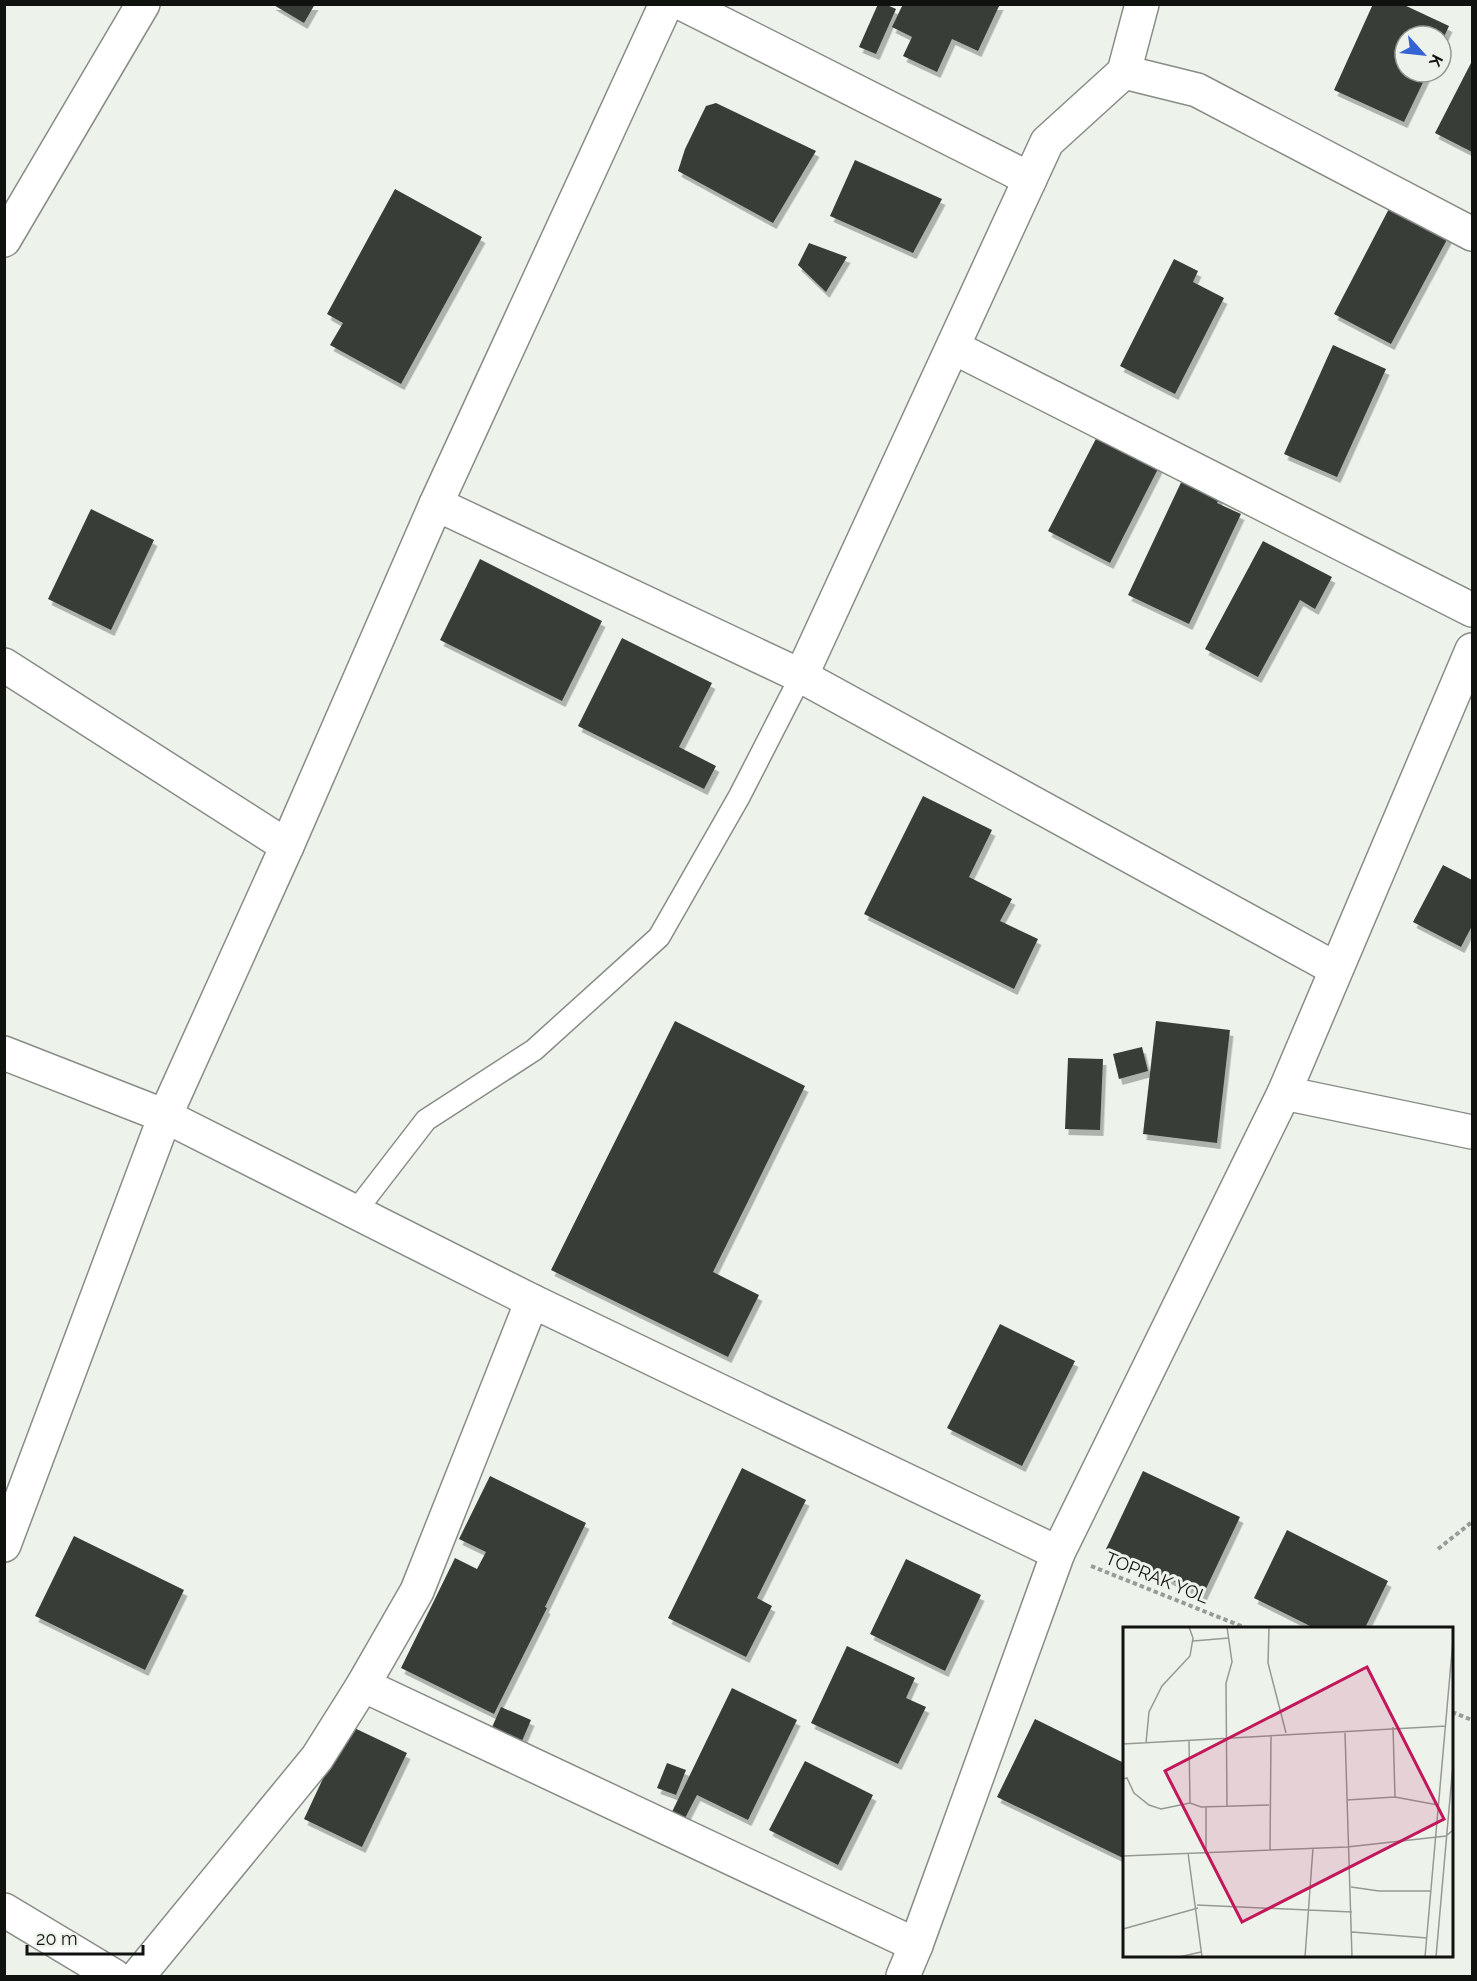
<svg xmlns="http://www.w3.org/2000/svg" width="1477" height="1981" font-family="Raleway,sans-serif">
	<defs>
		<filter id="shadow"><feDropShadow dx="3.5" dy="6" stdDeviation="0" flood-color="#0004"/></filter>
	</defs>
	<rect width="100%" height="100%" fill="#edf3eb"/>
	<!-- building -->
	<g fill="#393e38" filter="url(#shadow)">
		<polygon points="272,4 315,4 304,23"/>
		<polygon points="878,4 885,4 896,9 876,54 859,47"/>
		<polygon points="903,4 1000,4 978,51 952,39 937,72 903,56 912,37 892,27"/>
		<polygon points="1373,4 1402,4 1449,26 1441,43 1441,36 1405,36 1405,72 1428,72 1404,122 1334,90"/>
		<polygon points="1472,61 1472,152 1435,133"/>
		<polygon points="716,103 816,151 773,223 678,171 685,149 706,106"/>
		<polygon points="855,160 942,199 913,253 830,216"/>
		<polygon points="395,189 482,237 401,384 330,345 343,323 327,314"/>
		<polygon points="1392,203 1450,234 1391,344 1334,314"/>
		<polygon points="809,243 847,257 826,292 798,265"/>
		<polygon points="1174,259 1198,271 1193,282 1224,298 1175,394 1120,366"/>
		<polygon points="1333,345 1386,369 1337,477 1284,454"/>
		<polygon points="1100,431 1161,463 1110,563 1048,531"/>
		<polygon points="1185,474 1222,492 1217,503 1241,514 1189,624 1128,595"/>
		<polygon points="91,509 154,540 111,630 48,599"/>
		<polygon points="1263,541 1332,577 1315,609 1300,600 1258,677 1205,649"/>
		<polygon points="480,559 602,621 562,701 440,640"/>
		<polygon points="622,638 712,683 679,747 716,766 704,789 578,726"/>
		<polygon points="923,796 992,830 969,877 1012,899 1000,921 1038,939 1014,989 864,914"/>
		<polygon points="1443,865 1472,880 1472,926 1461,947 1413,922"/>
		<polygon points="675,1021 805,1086 713,1272 759,1295 728,1357 551,1270"/>
		<polygon points="1156,1021 1230,1030 1217,1143 1143,1134"/>
		<polygon points="1142,1047 1148,1071 1119,1079 1113,1054"/>
		<polygon points="1068,1058 1103,1059 1100,1130 1065,1129"/>
		<polygon points="1000,1324 1075,1361 1022,1466 947,1428"/>
		<polygon points="742,1468 806,1500 757,1598 772,1606 746,1657 668,1618"/>
		<polygon points="1143,1471 1240,1517 1203,1595 1106,1549"/>
		<polygon points="490,1476 586,1523 545,1607 547,1608 494,1714 401,1668 455,1558 477,1569 486,1552 459,1539"/>
		<polygon points="1287,1530 1388,1581 1365,1628 1314,1628 1254,1598"/>
		<polygon points="74,1536 184,1590 145,1670 35,1616"/>
		<polygon points="906,1559 981,1595 945,1671 870,1634"/>
		<polygon points="847,1646 915,1678 906,1698 926,1707 898,1764 811,1723"/>
		<polygon points="732,1688 797,1720 748,1820 697,1795 683,1822 670,1816"/>
		<polygon points="501,1707 531,1720 519,1748 489,1734"/>
		<polygon points="1035,1719 1124,1763 1123,1858 997,1797"/>
		<polygon points="348,1725 407,1753 362,1847 304,1819"/>
		<polygon points="805,1761 873,1795 838,1865 769,1830"/>
		<polygon points="667,1763 686,1770 676,1795 657,1788"/>
	</g>
	<g fill="none" stroke-linecap="round" stroke-linejoin="round">
		<defs>
			<polyline id="service" points="355,1212 426,1120 534,1050 659,937 739,797 801,676"/>
			<g id="minor">
				<polyline points="683,4 1030,179"/>
				<polyline points="1124,72 1142,4"/>
				<polyline points="4,240 143,4"/>
				<polyline points="953,347 1472,610"/>
				<polyline points="436,504 801,676 1336,969"/>
				<polyline points="4,665 287,846"/>
				<polyline points="801,676 1047,142 1124,72 1197,90 1472,234"/>
				<polyline points="4,1053 165,1116 532,1301 1058,1553"/>
				<polyline points="1284,1093 1472,1132"/>
				<polyline points="4,1545 165,1116 287,846 436,504 666,4"/>
				<polyline points="363,1685 916,1945"/>
				<polyline points="138,1976 317,1758 363,1685 417,1591 532,1301"/>
				<polyline points="903,1976 916,1945 1058,1553 1284,1093 1472,650"/>
			</g>
			<polyline id="secondary" points="4,1910 114,1976"/>
		</defs>
		<!-- service casing -->
		<use href="#service" stroke="#878d86" stroke-width="24"/>
		<!-- minor casing -->
		<use href="#minor" stroke="#878d86" stroke-width="36"/>
		<!-- secondary casing -->
		<use href="#secondary" stroke="#878d86" stroke-width="36"/>
		<!-- path -->
		<g stroke="#989c97" stroke-width="4" stroke-dasharray="4.5 3" stroke-linecap="butt">
			<polyline points="1438,1549 1472,1522"/>
			<polyline points="1091,1566 1246,1628"/>
			<polyline points="1452,1712 1472,1720"/>
		</g>
		<!-- service -->
		<use href="#service" stroke="#fff" stroke-width="21"/>
		<!-- minor -->
		<use href="#minor" stroke="#fff" stroke-width="33"/>
		<!-- secondary -->
		<use href="#secondary" stroke="#fff" stroke-width="33"/>
	</g>
	<g text-anchor="middle" stroke-width="6" stroke-linejoin="round" paint-order="stroke">
		<!-- street labels -->
		<g font-size="18" fill="#101210" stroke="#edf3eb">
			<text transform="translate(1157 1578) rotate(22)" y="6">TOPRAK YOL</text>
		</g>
	</g>
	<!-- overview -->
	<g transform="translate(1123 1627)">
		<rect width="330" height="330" fill="#edf3eb"/>
		<path fill="none" stroke="#959993" stroke-width="1.5" d="M 104,0 L 109,35 L 103,56 L 104,179M 146,0 L 145,36 L 163,106M 70,14 L 106,11M 270,100 L 272,170M 222,106 L 229,330M 66,113 L 67,176 L 78,180 L 146,178M 23,116 L 26,85 L 39,59 L 67,29 L 70,11 L 66,0M 0,117 L 323,99M 0,152 L 4,151 L 11,166 L 26,178 L 38,182 L 67,176M 224,173 L 272,170 L 315,178M 83,180 L 83,227M 147,224 L 148,108M 65,226 L 79,330M 0,229 L 224,220 L 323,209 L 330,203M 228,260 L 256,264 L 308,264M 74,278 L 229,285M 0,302 L 75,281M 229,305 L 304,311M 56,330 L 78,325M 182,330 L 190,221M 302,330 L 330,13M 313,330 L 330,137"/>
		<path fill="#c2185b" fill-opacity="0.15" stroke="#c2185b" stroke-width="3" d="M 244,40 L 321,192 L 119,295 L 42,144 Z"/>
		<rect width="330" height="330" fill="none" stroke="#101210" stroke-width="3"/>
	</g>
	<!-- border -->
	<rect width="1477" height="1981" fill="none" stroke="#101210" stroke-width="12"/>
	<!-- north arrow -->
	<g transform="translate(1423 54) rotate(117)"><circle r="28" fill="#edf3eb" stroke="#959993" stroke-width="1.5"/>
	<path d="M0-4.5L10 22L0 15L-10 22Z" fill="#3663d3"/>
	<text y="-9" font-size="16" font-weight="bold" text-anchor="middle" fill="#101210">K</text>
	</g>
	<!-- scale -->
	<path d="M27 1945v9h116v-9" fill="none" stroke="#101210" stroke-width="3"/>
	<text x="36" y="1945" font-size="18" fill="#101210" stroke="#edf3eb" stroke-width="4.5" paint-order="stroke">20 m</text>
</svg>
